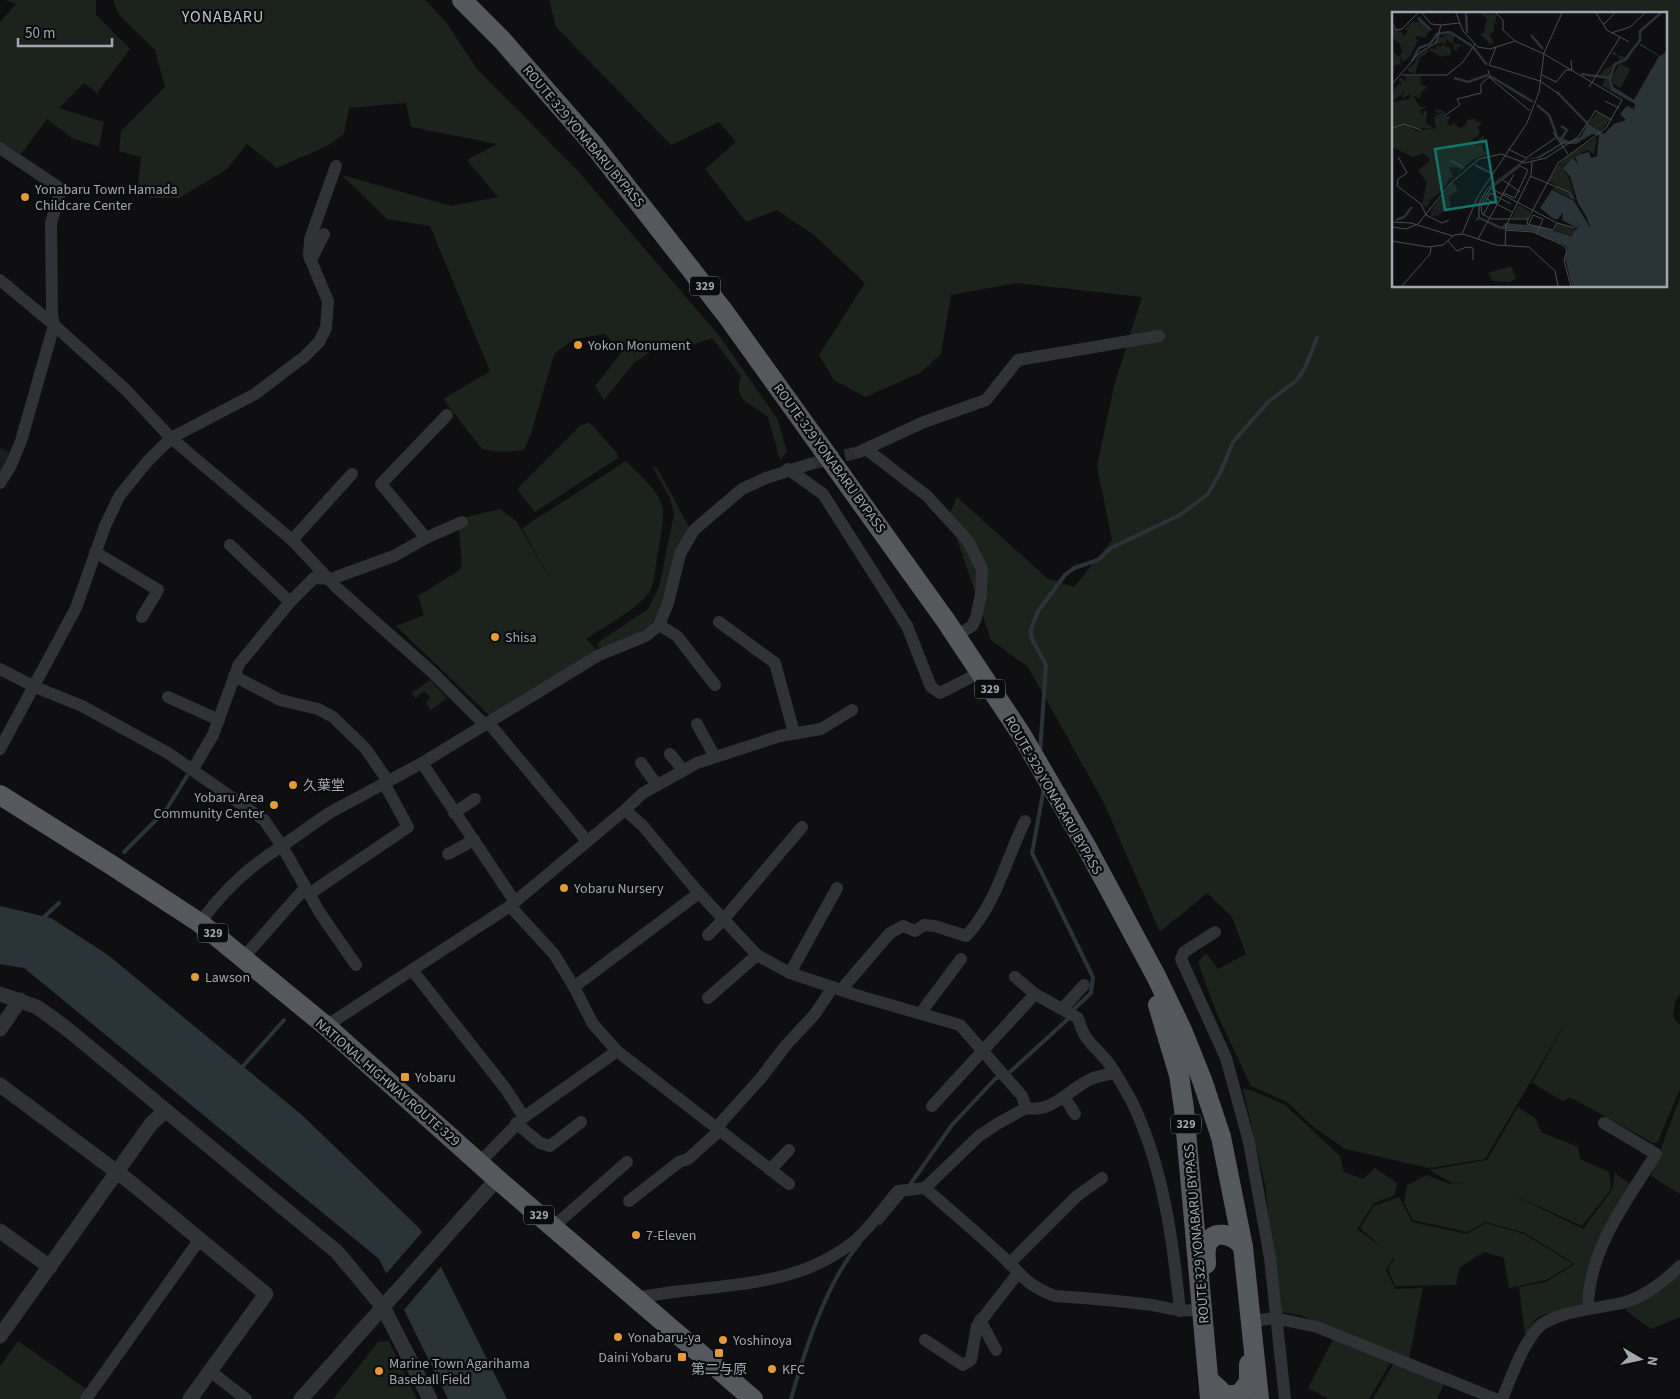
<svg xmlns="http://www.w3.org/2000/svg" width="1680" height="1399" font-family="'Source Sans 3','Noto Sans JP',sans-serif">
	<rect width="100%" height="100%" fill="#0f0f11"/>
	<!-- built -->
	<polygon fill="#1b1c1d" points="0,447 12,454 0,474"/>
	<!-- green -->
	<g fill="#1c231c" fill-rule="evenodd">
		<polygon points="6,0 96,0 96,15 130,49 97,93 84,83 59,108 104,122 99,147 72,138 47,119 21,154 0,141 0,22 16,4"/>
		<path d="M 113,0 L 425,0 L 446,22 L 476,68 L 578,171 L 721,338 L 778,420 L 787,452 L 780,460 L 768,417 C 750,402 733,402 741,376 L 712,338 L 686,347 L 667,340 L 633,364 L 604,400 L 595,386 L 622,352 L 605,334 L 574,339 L 554,354 L 531,434 L 524,450 L 502,452 L 482,449 L 443,399 L 490,371 L 430,226 L 387,219 L 342,175 L 451,206 L 498,197 L 467,160 L 497,144 L 411,127 L 406,103 L 349,108 L 344,134 L 327,146 L 277,168 L 247,144 L 227,169 L 179,198 L 150,198 L 138,186 L 141,157 L 119,151 L 121,131 L 165,87 L 155,50 L 119,15 Z"/>
		<path d="M 549,0 L 1680,0 L 1680,995 L 1675,1001 L 1673,1017 L 1680,1025 L 1680,1089 L 1658,1141 L 1653,1143 L 1570,1097 L 1563,1101 L 1532,1083 L 1570,1015 L 1485,1159 L 1429,1168 L 1345,1149 L 1311,1125 L 1287,1102 L 1251,1086 L 1217,1014 L 1198,962 L 1206,953 L 1218,969 L 1246,954 L 1232,917 L 1207,893 L 1160,932 L 1104,803 L 1028,667 L 991,640 L 949,515 L 957,497 L 1047,578 L 1074,587 L 1112,540 L 1097,466 L 1114,386 L 1142,297 L 1017,283 L 951,295 L 941,354 L 920,373 L 865,397 L 834,380 L 819,355 L 865,283 L 815,236 L 777,210 L 746,222 L 705,169 L 736,142 L 719,122 L 671,145 L 556,27 ZM 1394,14 L 1666,14 L 1666,286 L 1394,286 Z"/>
		<polygon points="589,422 617,453 618,458 535,512 517,489 580,426"/>
		<path d="M 626,461 C 667,502 668,499 657,557 C 655,568 655,585 648,594 C 632,613 606,625 586,639 L 597,650 L 490,716 L 396,626 L 424,615 L 418,596 L 458,571 L 462,566 L 458,519 L 500,509 L 516,521 L 550,578 L 522,528 Z"/>
		<path d="M 652,466 L 657,468 L 689,527 L 657,616 C 644,636 622,641 601,649 L 597,646 L 599,642 L 648,609 L 659,587 L 674,514 L 670,498 Z"/>
		<polygon points="430,680 447,698 431,710 426,703 431,697 424,691 415,698 412,693"/>
		<polygon points="1243,1089 1251,1090 1285,1105 1340,1156 1344,1172 1363,1179 1375,1168 1397,1183 1395,1195 1374,1203 1357,1229 1384,1249 1360,1228 1374,1206 1399,1197 1412,1222 1467,1234 1486,1223 1524,1234 1573,1264 1546,1280 1509,1288 1504,1258 1485,1252 1460,1267 1456,1285 1395,1286 1388,1269 1395,1259 1394,1257 1386,1270 1395,1289 1423,1288 1409,1359 1300,1315 1280,1312 1265,1185"/>
		<polygon points="1680,1097 1680,1194 1651,1176"/>
		<polygon points="1518,1107 1536,1119 1541,1132 1578,1147 1580,1159 1609,1172 1611,1189 1582,1226 1512,1194 1583,1229 1612,1190 1615,1173 1632,1186 1586,1302 1572,1309 1545,1314 1536,1319 1525,1335 1519,1287 1546,1282 1575,1264 1525,1233 1486,1222 1467,1232 1413,1220 1404,1203 1407,1185 1427,1175 1449,1184 1465,1182 1452,1183 1429,1170 1487,1160"/>
		<polygon points="1680,1271 1680,1317 1651,1329 1625,1310"/>
		<polygon points="1334,1338 1392,1360 1369,1399 1328,1399 1308,1388"/>
		<polygon points="18,1341 86,1389 79,1399 0,1399 0,1366"/>
		<polygon points="389,1341 417,1399 333,1399 378,1342"/>
		<polygon points="1394,1363 1444,1384 1437,1399 1373,1399"/>
	</g>
	<!-- water -->
	<polygon fill="#2a3338" points="0,906 51,918 108,955 302,1115 420,1229 442,1269 507,1399 448,1399 379,1259 24,968 0,964"/>
	<!-- pier -->
	<polygon fill="#0f0f11" points="424,1230 443,1264 403,1311 385,1275"/>
	<g fill="none" stroke-linecap="round" stroke-linejoin="round">
		<!-- stream -->
		<g stroke="#2a3338" stroke-width="4">
			<polyline points="1040,752 1046,665 1031,637 1031,629 1038,611 1065,575 1074,568 1098,560 1111,548 1180,515 1208,494 1221,471 1233,442 1269,401 1296,381 1305,368 1317,338"/>
			<polyline points="124,852 166,810 187,776"/>
			<polyline points="44,917 59,903"/>
			<polyline points="243,1066 284,1020"/>
			<polyline points="909,1186 952,1125 995,1079 1011,1071 1068,1019 1075,1008 1091,993 1093,977 1032,853 1044,788"/>
			<polyline points="880,1223 904,1194"/>
			<path d="M 791,1399 C 805,1350 826,1283 859,1244"/>
		</g>
		<!-- minor-tunnel -->
		<polyline stroke="#2c2d31" stroke-width="12" stroke-dasharray="12 6" stroke-linecap="butt" points="810,464 859,452"/>
		<!-- minor -->
		<g stroke="#313235" stroke-width="12">
			<polyline points="0,148 61,189 51,223 52,314 54,325 21,441 11,465 0,483"/>
			<polyline points="312,258 324,234"/>
			<polyline points="0,280 54,325 126,390 171,438 292,540 337,588 432,672 480,720 493,728 587,841"/>
			<polyline points="866,449 927,496 968,541 982,569 981,594 976,618 972,626 956,636"/>
			<polyline points="859,452 924,422 986,400 1018,360 1159,336"/>
			<polyline points="788,469 823,494 907,626 931,687 940,693 979,673"/>
			<polyline points="426,538 462,522"/>
			<polyline points="292,540 352,474"/>
			<polyline points="230,545 290,602"/>
			<polyline points="95,552 158,590 142,617"/>
			<polyline points="719,622 775,663 794,733"/>
			<polyline points="659,625 677,636 715,685"/>
			<polyline points="0,669 35,687 82,706 168,753 264,820 282,846 329,813 422,763 599,655 646,636 659,625 668,603 680,554 694,530 742,489 766,478 810,464"/>
			<polyline points="234,676 280,700 318,709 333,717 365,748 388,781"/>
			<polyline points="168,697 219,720"/>
			<polyline points="697,724 715,757"/>
			<polyline points="0,749 76,608 105,526 120,495 147,462 171,438 255,394 304,357 319,342 326,328 328,301 309,256 310,239 336,166"/>
			<polyline points="670,754 683,770"/>
			<polyline points="422,763 515,902"/>
			<polyline points="641,763 657,785"/>
			<polyline points="193,769 213,735 239,664 290,602 314,578 331,579 394,556 426,538 381,484 447,415"/>
			<polyline points="625,810 643,793 697,763 780,736 821,729 852,710"/>
			<polyline points="454,813 475,799"/>
			<polyline points="448,854 474,840"/>
			<polyline points="699,893 574,987 593,1024 617,1051 789,1184"/>
			<polyline points="309,894 408,827 384,783"/>
			<polyline points="510,906 554,954 574,987"/>
			<path d="M 200,923 C 221,893 250,866 282,846 L 320,913 L 356,965"/>
			<polyline points="1215,932 1184,952 1181,959 1226,1058 1249,1142 1270,1258 1285,1399"/>
			<polyline points="708,935 723,920 802,827"/>
			<polyline points="243,958 305,888"/>
			<polyline points="412,970 505,1088 524,1117"/>
			<polyline points="790,973 837,888"/>
			<path d="M 1015,977 L 1035,994 L 1078,1018 C 1084,1041 1093,1044 1107,1061 C 1116,1072 1124,1088 1131,1100 C 1163,1165 1173,1240 1180,1311"/>
			<path d="M 841,990 L 890,933 L 903,926 L 915,931 L 924,925 L 935,926 L 966,936 C 996,905 1006,859 1025,821"/>
			<polyline points="708,998 757,955"/>
			<polyline points="1063,1008 1084,985"/>
			<polyline points="922,1014 925,1007 961,959"/>
			<path d="M 326,1026 L 510,906 L 625,810 L 642,825 L 699,893 L 757,955 L 790,973 L 859,996 L 960,1025 L 1022,1096 L 1026,1108 L 997,1124 L 979,1136 L 925,1188 L 898,1191 C 883,1208 869,1230 852,1243 C 787,1293 711,1282 636,1298"/>
			<polyline points="1065,1098 1075,1114"/>
			<polyline points="932,1106 1035,994"/>
			<path d="M 1026,1108 C 1053,1113 1069,1089 1091,1079 C 1098,1076 1107,1075 1114,1073"/>
			<polyline points="516,1123 540,1143 550,1146 581,1122"/>
			<polyline points="716,1128 760,1079 787,1044 815,1014 833,987"/>
			<polyline points="479,1163 524,1117 617,1051"/>
			<polyline points="770,1170 789,1150"/>
			<path d="M 925,1188 C 950,1210 976,1232 1001,1255 C 1023,1275 1024,1284 1055,1296 C 1087,1298 1120,1301 1152,1305 C 1170,1308 1184,1314 1202,1308"/>
			<polyline points="629,1201 679,1162 688,1159 719,1131"/>
			<polyline points="553,1227 627,1162"/>
			<polyline points="1009,1264 1077,1196 1102,1178"/>
			<path d="M 1588,1309 C 1588,1250 1626,1202 1656,1154 L 1604,1123"/>
			<polyline points="980,1320 996,1350"/>
			<polyline points="1252,1321 1275,1318 1317,1327 1496,1399"/>
			<polyline points="925,1340 963,1365 971,1360 977,1326 1018,1273"/>
			<polyline points="210,1371 246,1399"/>
			<polyline points="86,1399 200,1239"/>
			<path d="M 1502,1399 C 1512,1376 1520,1350 1536,1330 C 1550,1311 1604,1308 1626,1302 C 1645,1296 1666,1280 1680,1266"/>
		</g>
		<!-- tertiary -->
		<g stroke="#313235" stroke-width="15">
			<polyline points="0,994 37,1007 66,1028 337,1252 383,1307 430,1399"/>
			<polyline points="0,1029 20,1000"/>
			<polyline points="0,1085 129,1181 266,1294 190,1399"/>
			<polyline points="0,1231 50,1267"/>
			<polyline points="0,1336 151,1124 165,1111"/>
			<polyline points="301,1399 497,1179"/>
		</g>
		<!-- trunk -->
		<g stroke="#55585d" stroke-width="20">
			<polyline points="462,0 502,40 593,144 725,313 946,621 1021,734 1086,846 1156,976 1182,1030 1202,1080 1221,1137 1243,1247 1259,1399"/>
			<polyline points="0,795 113,866 200,923 326,1026 497,1179 753,1399"/>
			<polyline points="1158,1005 1179,1075 1184,1109 1210,1399"/>
			<path d="M 1206,1264 C 1206,1259 1205,1253 1206,1248 C 1210,1227 1235,1234 1243,1247"/>
			<polyline points="1209,1380 1225,1395 1239,1395 1249,1382 1249,1364"/>
		</g>
	</g>
	<!-- markers -->
	<g fill="#e79a31" stroke="#0a0b0c" stroke-width="2">
		<circle cx="25" cy="197" r="5"/>
		<circle cx="578" cy="345" r="5"/>
		<circle cx="495" cy="637" r="5"/>
		<circle cx="293" cy="785" r="5"/>
		<circle cx="274" cy="805" r="5"/>
		<circle cx="564" cy="888" r="5"/>
		<circle cx="195" cy="977" r="5"/>
		<rect x="400" y="1072" width="10" height="10" rx="2.5"/>
		<circle cx="636" cy="1235" r="5"/>
		<circle cx="618" cy="1337" r="5"/>
		<circle cx="723" cy="1340" r="5"/>
		<rect x="714" y="1348" width="10" height="10" rx="2.5"/>
		<rect x="677" y="1352" width="10" height="10" rx="2.5"/>
		<circle cx="772" cy="1369" r="5"/>
		<circle cx="379" cy="1371" r="5"/>
	</g>
	<g text-anchor="middle" stroke-width="4.5" stroke-linejoin="round" paint-order="stroke">
		<!-- shield labels -->
		<g fill="#0a0b0c" stroke="#747880" stroke-width="1">
			<rect x="690" y="276.5" width="30" height="19" rx="4"/>
			<rect x="975" y="679.5" width="30" height="19" rx="4"/>
			<rect x="198" y="923.5" width="30" height="19" rx="4"/>
			<rect x="1171" y="1114.5" width="30" height="19" rx="4"/>
			<rect x="524" y="1205.5" width="30" height="19" rx="4"/>
		</g>
		<g font-size="12" font-weight="bold" fill="#a1a7b1">
			<text x="705" y="290">329</text>
			<text x="990" y="693">329</text>
			<text x="213" y="937">329</text>
			<text x="1186" y="1128">329</text>
			<text x="539" y="1219">329</text>
		</g>
		<!-- street labels -->
		<g font-size="14" fill="#a1a7b1" stroke="#0a0b0c">
			<text transform="translate(584 136) rotate(50)" y="5">ROUTE 329 YONABARU BYPASS</text>
			<text transform="translate(830 458) rotate(54)" y="5">ROUTE 329 YONABARU BYPASS</text>
			<text transform="translate(1054 795) rotate(60)" y="5">ROUTE 329 YONABARU BYPASS</text>
			<text transform="translate(388 1082) rotate(41)" y="5">NATIONAL HIGHWAY ROUTE 329</text>
			<text transform="translate(1196 1234) rotate(-95)" y="5">ROUTE 329 YONABARU BYPASS</text>
		</g>
		<!-- poi labels -->
		<g font-size="14" fill="#a1a7b1" stroke="#0a0b0c" text-anchor="start">
			<text x="35" y="194">Yonabaru Town Hamada<tspan x="35" dy="16">Childcare Center</tspan></text>
			<text x="588" y="350">Yokon Monument</text>
			<text x="505" y="642">Shisa</text>
			<text x="303" y="790">久葉堂</text>
			<text x="264" y="802" text-anchor="end">Yobaru Area<tspan x="264" dy="16">Community Center</tspan></text>
			<text x="574" y="893">Yobaru Nursery</text>
			<text x="205" y="982">Lawson</text>
			<text x="415" y="1082">Yobaru</text>
			<text x="646" y="1240">7-Eleven</text>
			<text x="628" y="1342">Yonabaru-ya</text>
			<text x="733" y="1345">Yoshinoya</text>
			<text x="672" y="1362" text-anchor="end">Daini Yobaru</text>
			<text x="389" y="1368">Marine Town Agarihama<tspan x="389" dy="16">Baseball Field</tspan></text>
			<text x="719" y="1374" text-anchor="middle">第二与原</text>
			<text x="782" y="1374">KFC</text>
		</g>
		<!-- quarter labels -->
		<g font-size="16" letter-spacing="1" fill="#c2c6cd" stroke="#0a0b0c">
			<text x="223" y="22">YONABARU</text>
		</g>
	</g>
	<!-- overview -->
	<g transform="translate(1392 12)">
		<rect width="275" height="275" fill="#0f0f11"/>
		<path d="M 89,1 L 105,3 L 103,9 L 107,13 L 102,11 L 102,19 L 97,23 L 102,29 L 99,33 L 88,22 L 94,20 L 92,18 L 95,7 ZM 20,10 L 31,10 L 38,18 L 33,26 L 24,24 L 25,30 L 18,45 L 10,50 L 10,46 L 8,45 L 9,52 L 0,54 L 0,39 L 7,45 L 10,41 L 8,32 L 0,26 L 0,16 L 10,20 L 11,25 L 16,19 L 13,17 ZM 58,20 L 62,23 L 61,31 L 69,33 L 64,36 L 67,38 L 66,39 L 62,38 L 62,33 L 54,27 L 53,36 L 56,34 L 59,38 L 59,35 L 59,42 L 50,45 L 37,38 L 33,43 L 28,45 L 23,62 L 17,60 L 15,57 L 23,51 L 27,42 L 40,36 L 44,38 L 44,33 L 49,35 L 53,31 L 42,32 L 41,29 L 43,30 L 48,23 L 49,26 ZM 223,39 L 225,43 L 238,46 L 223,52 L 218,59 L 218,78 L 210,74 L 213,67 L 207,64 L 212,58 L 228,48 L 225,43 L 218,43 ZM 228,52 L 239,57 L 228,76 L 222,72 L 219,65 ZM 14,64 L 29,64 L 28,72 L 36,75 L 29,80 L 28,86 L 21,84 L 28,95 L 34,95 L 28,99 L 31,104 L 32,98 L 35,99 L 34,111 L 41,116 L 24,117 L 15,113 L 24,119 L 44,116 L 42,105 L 46,105 L 40,101 L 46,103 L 51,100 L 45,101 L 43,96 L 54,100 L 50,104 L 58,104 L 55,113 L 61,113 L 61,109 L 67,116 L 74,113 L 75,108 L 85,106 L 83,108 L 90,111 L 85,116 L 88,118 L 86,124 L 79,128 L 84,130 L 91,123 L 93,128 L 91,132 L 88,129 L 85,132 L 84,136 L 87,132 L 91,133 L 91,139 L 103,142 L 97,141 L 80,148 L 66,161 L 68,156 L 57,155 L 62,166 L 58,165 L 51,178 L 39,187 L 32,200 L 34,194 L 30,192 L 35,170 L 26,158 L 37,150 L 37,146 L 31,141 L 21,145 L 0,135 L 0,116 L 10,112 L 0,115 L 0,90 L 17,87 L 19,82 L 9,87 L 12,81 L 10,76 L 11,82 L 1,88 L 0,80 L 8,71 L 10,75 L 9,69 L 6,68 L 9,65 L 13,70 ZM 206,100 L 218,107 L 208,120 L 197,110 ZM 205,125 L 202,143 L 196,138 L 189,141 L 169,155 L 176,164 L 184,189 L 160,177 L 165,174 L 157,169 L 164,156 L 176,143 ZM 61,170 L 66,178 L 57,185 L 55,180 L 59,192 L 56,200 L 53,198 L 44,205 L 43,202 L 41,205 L 39,204 L 39,198 L 46,201 L 40,197 ZM 126,193 L 138,199 L 136,206 L 120,206 ZM 169,211 L 182,217 L 186,217 L 179,223 L 162,219 L 165,212 ZM 119,254 L 124,266 L 118,270 L 101,269 L 96,261 Z" fill="#1c231c"/>
		<path d="M 246,32 L 249,32 L 268,44 L 275,39 L 275,274 L 180,274 L 173,246 L 176,238 L 173,233 L 140,219 L 108,217 L 87,207 L 82,210 L 86,205 L 86,191 L 95,176 L 133,147 L 145,145 L 169,131 L 165,124 L 177,129 L 189,125 L 196,111 L 212,122 L 222,112 L 234,108 L 228,102 L 235,94 L 242,97 L 241,103 L 243,92 L 218,78 L 220,74 L 242,88 L 267,44 ZM 200,122 L 207,123 L 205,144 L 199,146 L 197,140 L 189,142 L 183,145 L 187,153 L 181,146 L 170,156 L 178,164 L 186,191 L 194,204 L 199,217 L 182,189 L 160,178 L 148,196 L 162,207 L 166,207 L 171,200 L 170,208 L 185,216 L 189,212 L 179,224 L 145,214 L 113,211 L 110,215 L 88,205 L 88,192 L 96,177 L 136,147 L 148,146 L 171,132 L 184,132 Z" fill="#2a3338" fill-rule="evenodd"/>
		<path fill="none" stroke="#2a3338" stroke-width="2.5" d="M 74,1 L 75,21M 26,6 L 39,18M 139,23 L 151,37M 81,35 L 95,53M 20,49 L 27,36 L 38,32 L 45,22 L 58,20 L 80,34M 189,62 L 218,66 L 220,76M 98,64 L 141,90M 62,66 L 76,70 L 96,63M 218,66 L 223,52 L 233,48 L 248,28 L 248,19 L 269,1M 165,80 L 195,111M 145,93 L 157,103 L 165,124M 169,127 L 175,118 L 169,114M 58,148 L 72,156M 83,153 L 99,161M 4,208 L 12,205 L 20,195"/>
		<path fill="none" stroke="#494c51" stroke-width="1" d="M 30,1 L 39,12 L 49,13M 64,1 L 71,19 L 86,35 L 98,37 L 123,29 L 152,42M 104,1 L 111,8 L 111,18 L 123,29M 204,1 L 215,18 L 237,30M 0,10 L 4,18 L 10,17 L 26,1M 211,13 L 223,1M 219,21 L 238,15 L 253,1M 104,35 L 97,53 L 148,69 L 167,82M 152,42 L 230,88M 96,58 L 98,66 L 138,99M 10,63 L 55,63 L 71,50 L 83,32M 150,63 L 164,70 L 174,58 L 180,58 L 179,48M 0,72 L 27,41 L 44,31 L 49,13 L 68,11M 197,75 L 228,25M 213,89 L 227,96M 204,99 L 220,108M 52,104 L 68,93 L 65,87 L 89,81 L 89,72 L 97,65M 0,116 L 12,112 L 29,118M 161,120 L 176,142M 116,137 L 134,146 L 165,125M 6,145 L 15,161 L 6,167 L 5,174 L 29,192 L 34,203 L 50,211 L 57,208M 138,164 L 177,180 L 181,187M 111,168 L 128,180M 98,176 L 165,211 L 183,216M 111,181 L 123,186 L 136,158 L 128,154 L 98,177 L 89,193 L 90,202 L 100,207 L 136,207 L 166,151 L 214,116 L 230,88M 95,187 L 120,200M 92,193 L 98,181 L 119,192M 91,203 L 99,189M 136,207 L 135,212 L 161,218 L 165,211M 0,210 L 19,211 L 61,224M 137,212 L 141,203 L 151,207M 0,215 L 14,217 L 26,212 L 58,172 L 87,147 L 109,142 L 133,151 L 154,146 L 186,125 L 204,98M 113,218 L 141,220 L 171,233 L 175,238 L 172,249 L 179,274M 145,221 L 151,207M 70,222 L 86,184 L 135,111 L 147,80 L 152,41 L 170,1M 86,227 L 122,162M 0,229 L 36,235 L 51,233 L 62,223 L 71,222 L 104,233 L 137,235 L 163,259 L 166,274M 56,229 L 65,239 L 74,235 L 81,236 L 81,248M 113,234 L 114,214 L 139,163 L 140,150M 10,274 L 38,242 L 39,235"/>
		<path fill="#0f766e" fill-opacity="0.15" stroke="#0f766e" stroke-width="2.5" d="M 94,129 L 104,190 L 53,198 L 43,137 Z"/>
		<rect width="275" height="275" fill="none" stroke="#a1a7b1" stroke-width="2.5"/>
	</g>
	<!-- north arrow -->
	<g transform="translate(1640 1359) rotate(99)" stroke="#0a0b0c" stroke-width="4" paint-order="stroke">
	<path d="M0-4L9 19L0 12L-9 19Z" fill="#a1a7b1"/>
	<text y="-8" font-size="14" font-weight="bold" text-anchor="middle" fill="#a1a7b1">N</text>
	</g>
	<!-- scale -->
	<path d="M18 38v8h94v-8" fill="none" stroke="#a1a7b1" stroke-width="2.5"/>
	<text x="25" y="38" font-size="15" fill="#a1a7b1" stroke="#0a0b0c" stroke-width="4" paint-order="stroke">50 m</text>
</svg>
